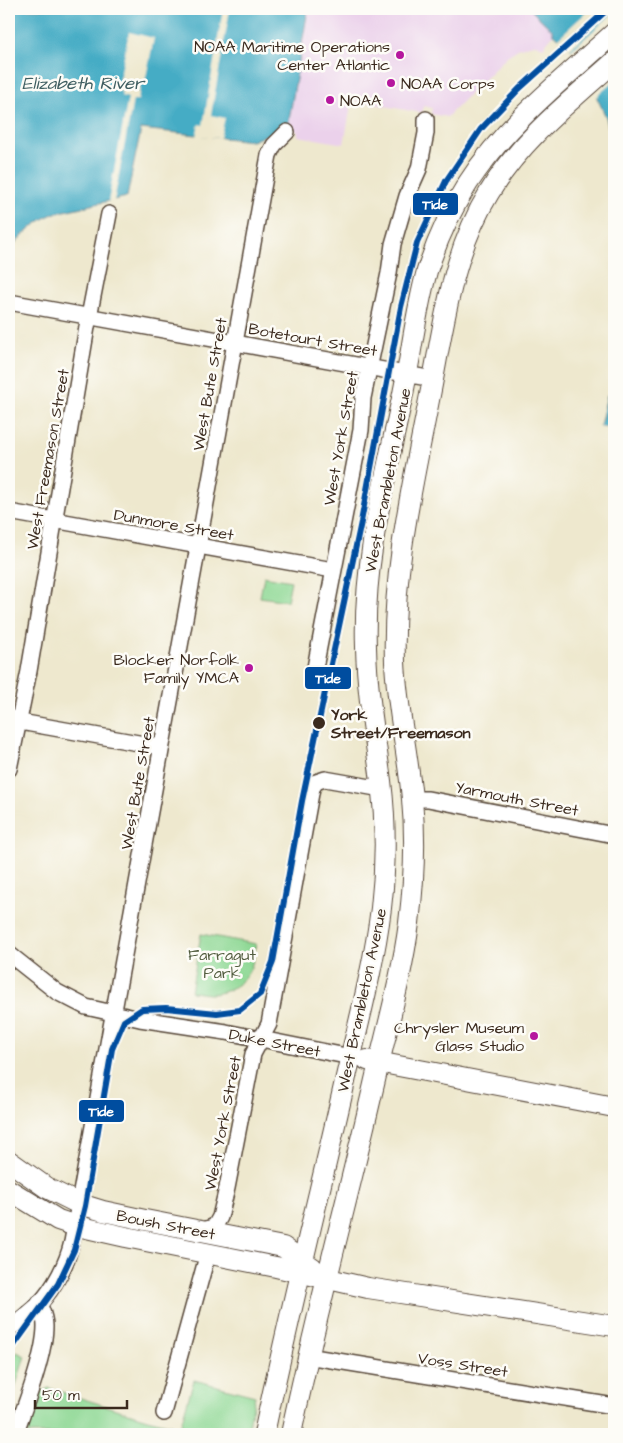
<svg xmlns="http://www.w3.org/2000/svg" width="623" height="1443" font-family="'Architects Daughter',sans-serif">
	<rect width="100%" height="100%" fill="#fdfcf7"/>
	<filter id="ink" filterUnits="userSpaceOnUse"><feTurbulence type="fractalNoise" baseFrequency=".02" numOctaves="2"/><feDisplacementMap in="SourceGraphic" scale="10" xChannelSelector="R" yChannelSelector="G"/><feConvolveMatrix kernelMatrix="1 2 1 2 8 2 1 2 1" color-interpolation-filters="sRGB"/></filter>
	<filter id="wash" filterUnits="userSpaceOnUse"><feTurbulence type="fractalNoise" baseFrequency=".0096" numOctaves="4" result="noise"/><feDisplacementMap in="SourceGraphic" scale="20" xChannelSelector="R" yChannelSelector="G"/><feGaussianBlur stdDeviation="1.12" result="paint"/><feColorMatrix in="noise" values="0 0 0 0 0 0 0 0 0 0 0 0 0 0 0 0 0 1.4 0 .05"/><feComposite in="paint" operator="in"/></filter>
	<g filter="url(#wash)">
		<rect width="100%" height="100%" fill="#eee8ce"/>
		<!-- built -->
		<polygon fill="#ebd1eb" points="308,9 530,9 554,32 554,34 543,47 536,44 529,45 518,49 507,56 447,117 431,114 432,108 428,107 423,106 422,113 352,100 344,144 298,136 298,133 292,126 288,124"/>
		<!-- green -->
		<g fill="#8ed894" stroke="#648159">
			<polygon points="264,576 291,581 287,601 260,597"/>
			<path d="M 201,934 L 256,944 C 255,951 254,960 251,967 C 245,983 227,994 210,994 C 204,994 197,992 191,992 Z"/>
			<polygon points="17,1352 25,1356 9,1408 9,1364"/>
			<polygon points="194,1380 255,1396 247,1434 178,1434"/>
			<polygon points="49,1388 147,1419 172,1425 168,1434 27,1434 42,1391"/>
		</g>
		<!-- water -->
		<g fill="#45acc5" stroke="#406b72">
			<path d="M 9,9 L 308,9 L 288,126 L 252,141 L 141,129 L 127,197 L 55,213 C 38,220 21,236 9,250 Z"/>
			<polygon points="530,9 614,9 614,153 606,117 577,55 552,33 554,32"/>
			<polygon points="607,395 614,397 614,429 600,426"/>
		</g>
		<!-- pier -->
		<g fill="#eee8ce">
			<polygon points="223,9 230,9 211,115 225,118 220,138 196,136 199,124 203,125"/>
			<polygon points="590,9 614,9 568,51 556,40"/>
			<polygon points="614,12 614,81 595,98 575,56 569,52"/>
			<polygon points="129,32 154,38 145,82 141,82 138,100 133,100 114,201 108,202 128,98 121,96 122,92 118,91 121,81 119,81"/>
		</g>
	</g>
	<g filter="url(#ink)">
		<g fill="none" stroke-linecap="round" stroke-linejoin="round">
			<defs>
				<g id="minor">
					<polyline points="9,302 433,379"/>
					<polyline points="9,512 333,570"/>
					<polyline points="313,678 361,430 363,398 389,273 393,244 407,196 419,169 426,133 426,119"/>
					<polyline points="9,720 161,747"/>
					<polyline points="9,769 29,671 87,327 109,214"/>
					<polyline points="412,799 428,799 614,835"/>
					<polyline points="9,954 57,992 86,1007 140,1019 226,1032 351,1057"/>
					<polyline points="202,1231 215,1226 220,1217 227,1188 253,1054 269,1024 312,788 316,782 325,779 382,789"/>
					<path d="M 9,1329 C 19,1321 29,1313 39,1304 C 54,1288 67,1264 72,1242 L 269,155 L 274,145 L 287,132"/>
					<polyline points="307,1356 614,1406"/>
					<polyline points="164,1413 208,1253"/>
					<path d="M 15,1434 C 25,1406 45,1355 45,1326 C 45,1317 42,1311 39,1303"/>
				</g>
				<g id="major">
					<polyline points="367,1060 614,1107"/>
					<polyline points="9,1161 47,1188 77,1203 103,1211 145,1220 283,1247 313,1268"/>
					<polyline points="9,1190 58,1220 73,1225 126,1237 276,1267 368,1288 614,1326"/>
					<path d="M 264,1434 C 289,1314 319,1196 346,1077 C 359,1021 374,965 381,908 C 386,866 386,823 381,781 C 375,736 367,692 366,647 C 363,563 384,484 401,403 C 411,359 415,314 427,271 C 437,240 451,210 468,183 C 506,124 562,80 614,33"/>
					<path d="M 291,1434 C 316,1315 348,1198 375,1080 C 387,1028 402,976 409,923 C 414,882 416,840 412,799 C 408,753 397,708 395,662 C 392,571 413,483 430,395 C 444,325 451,255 489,193 C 520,141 569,102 614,62"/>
				</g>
			</defs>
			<!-- minor casing -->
			<use href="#minor" stroke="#564638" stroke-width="18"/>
			<!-- major casing -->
			<use href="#major" stroke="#564638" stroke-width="22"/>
			<!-- minor -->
			<use href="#minor" stroke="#fff" stroke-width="15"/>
			<!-- major -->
			<use href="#major" stroke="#fff" stroke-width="20"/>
			<defs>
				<polyline id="rail-1" points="9,1352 58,1284 74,1250 85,1206 112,1049 124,1021 142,1009 166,1008 217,1013 240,1010 260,994 273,962 302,801 361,522 401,307 417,243 446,181 481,129 519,89 608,9"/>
			</defs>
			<!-- rail-1 casing -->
			<use href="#rail-1" stroke="#fdfcf7" stroke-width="10"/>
			<!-- rail-1 -->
			<use href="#rail-1" stroke="#004d9f" stroke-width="6"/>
		</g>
	</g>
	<!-- markers -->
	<g fill="#b5179e" stroke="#fdfcf7" stroke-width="2">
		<circle cx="400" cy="55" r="5"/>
		<circle cx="391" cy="83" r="5"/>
		<circle cx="330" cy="100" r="5"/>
		<circle cx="249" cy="668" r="5"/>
		<circle cx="534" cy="1036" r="5"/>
	</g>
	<circle fill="#3b2a1e" stroke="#fdfcf7" stroke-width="2" cx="319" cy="723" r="7"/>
	<g text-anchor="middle" stroke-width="5" stroke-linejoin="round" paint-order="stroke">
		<!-- poi labels -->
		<g font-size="16" fill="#3b2a1e" stroke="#fdfcf7" text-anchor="end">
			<text x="390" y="52">NOAA Maritime Operations<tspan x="390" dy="18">Center Atlantic</tspan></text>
			<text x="401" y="89" text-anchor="start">NOAA Corps</text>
			<text x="340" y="106" text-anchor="start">NOAA</text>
			<text x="239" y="665">Blocker Norfolk<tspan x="239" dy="18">Family YMCA</tspan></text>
			<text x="524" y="1033">Chrysler Museum<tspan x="524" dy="18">Glass Studio</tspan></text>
		</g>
		<!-- street labels -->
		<g font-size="16" fill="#3b2a1e" stroke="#fdfcf7">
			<text transform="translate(313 339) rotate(10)" y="6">Botetourt Street</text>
			<text transform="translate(209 384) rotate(-80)" y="6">West Bute Street</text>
			<text transform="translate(340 438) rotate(-80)" y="6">West York Street</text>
			<text transform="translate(47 459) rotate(-80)" y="6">West Freemason Street</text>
			<text transform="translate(387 480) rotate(-79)" y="6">West Brambleton Avenue</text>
			<text transform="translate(174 524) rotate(10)" y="6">Dunmore Street</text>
			<text transform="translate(137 783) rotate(-80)" y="6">West Bute Street</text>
			<text transform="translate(517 798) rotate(11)" y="6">Yarmouth Street</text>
			<text transform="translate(361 1000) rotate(-78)" y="6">West Brambleton Avenue</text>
			<text transform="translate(275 1042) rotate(11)" y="6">Duke Street</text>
			<text transform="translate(222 1123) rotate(-79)" y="6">West York Street</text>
			<text transform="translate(166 1224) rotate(11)" y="6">Boush Street</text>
			<text transform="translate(463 1364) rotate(9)" y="6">Voss Street</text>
		</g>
		<!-- stop labels -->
		<g font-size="16" font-weight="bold" fill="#3b2a1e" stroke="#fdfcf7" text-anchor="start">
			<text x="331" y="720">York<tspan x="331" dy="18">Street/Freemason</tspan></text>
		</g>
		<!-- park labels -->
		<g font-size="16" fill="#545e41" stroke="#fdfcf7">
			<text x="222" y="960">Farragut<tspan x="222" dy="18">Park</tspan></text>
		</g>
		<!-- water labels -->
		<g font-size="18" font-style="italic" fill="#3f5e61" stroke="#fdfcf7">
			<text x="83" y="89">Elizabeth River</text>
		</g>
	</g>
	<g stroke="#fdfcf7" stroke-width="2">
		<rect x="412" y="192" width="47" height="24" rx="5" fill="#004d9f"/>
		<rect x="304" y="666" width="48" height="24" rx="5" fill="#004d9f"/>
		<rect x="78" y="1099" width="47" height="24" rx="5" fill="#004d9f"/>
	</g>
	<g font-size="14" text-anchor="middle" font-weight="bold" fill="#fff">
		<text x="435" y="209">Tide</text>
		<text x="328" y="683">Tide</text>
		<text x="101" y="1116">Tide</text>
	</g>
	<!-- margin -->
	<rect width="623" height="1443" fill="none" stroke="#fdfcf7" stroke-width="30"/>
	<!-- scale -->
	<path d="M35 1400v8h92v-8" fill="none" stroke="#3b2a1e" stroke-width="2.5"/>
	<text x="42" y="1400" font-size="15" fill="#3b2a1e" stroke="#fdfcf7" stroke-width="4" paint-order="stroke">50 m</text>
</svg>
